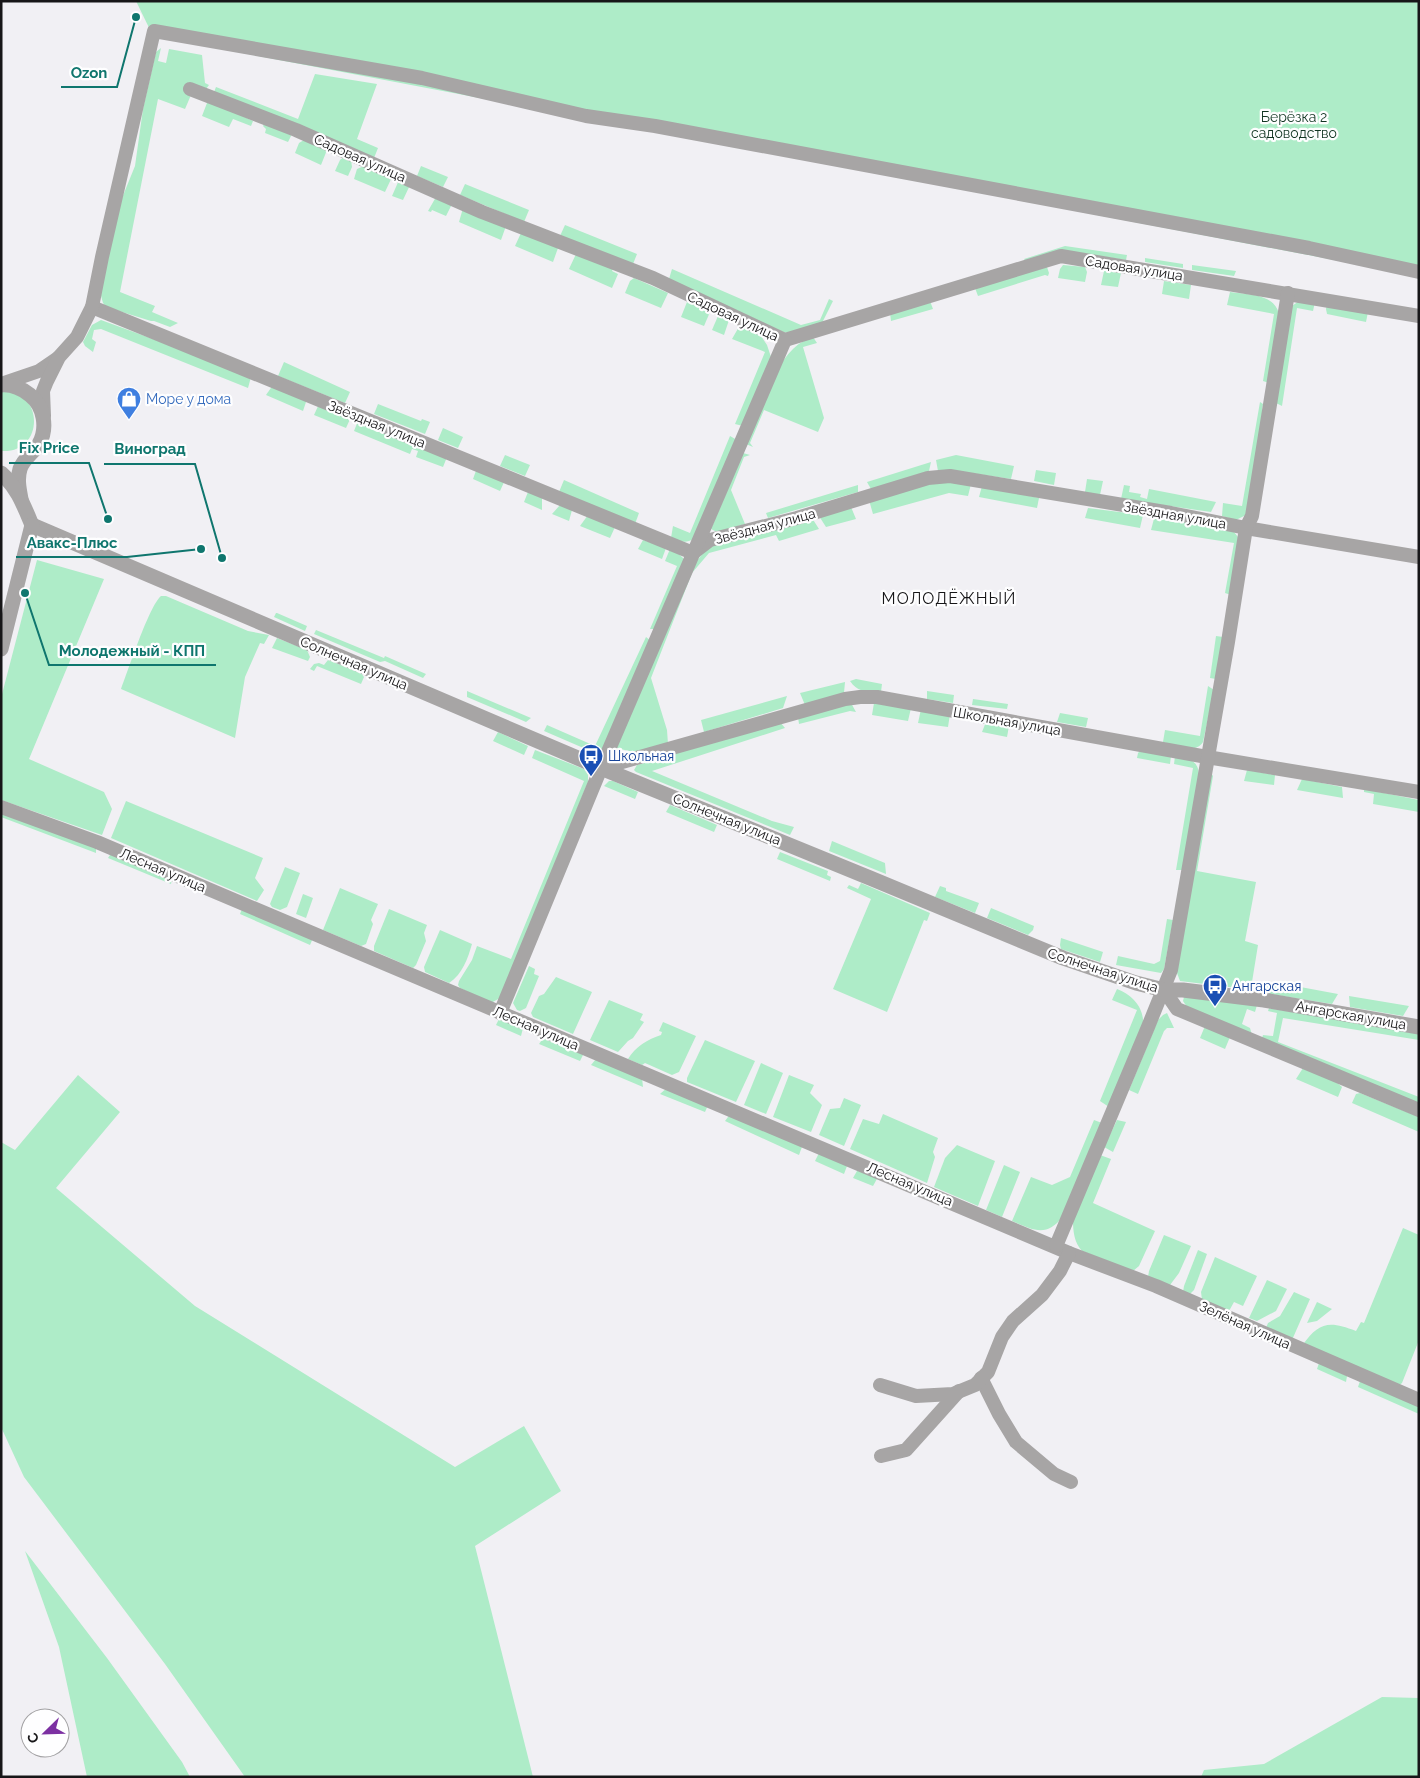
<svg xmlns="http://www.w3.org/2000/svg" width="1420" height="1778" font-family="Raleway,sans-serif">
	<rect width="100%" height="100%" fill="#f1f0f4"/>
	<!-- green -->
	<g fill="#aeecc8">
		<polygon points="136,1 1419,1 1419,276 153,36"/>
		<polygon points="161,48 158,61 166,63 169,49 202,55 205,83 209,85 206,89 191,95 185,109 158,99 120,292 155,306 152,312 178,323 170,327 154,321 151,321 106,307 103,303 100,292 122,198 135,166 143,109 156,52"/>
		<polygon points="315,74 377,84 357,139 378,148 374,158 214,92 216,87 298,119"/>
		<polygon points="211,101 253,121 251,126 233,119 229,127 202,116 207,103"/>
		<polygon points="264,124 290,133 291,136 288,142 265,133 266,129 263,126"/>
		<polygon points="304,140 327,150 321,165 295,153 299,143"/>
		<polygon points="344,157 351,160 352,167 348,176 335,171 340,160"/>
		<polygon points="364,166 392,177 385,192 354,179 357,169"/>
		<polygon points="421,166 448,177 443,187 417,176"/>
		<polygon points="399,180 410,185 403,200 392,196"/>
		<polygon points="465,184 529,210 524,222 460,195"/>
		<polygon points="436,197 452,204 446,216 432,210 431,212 428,211"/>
		<polygon points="463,208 506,226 501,240 459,222"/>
		<polygon points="565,225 637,254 633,264 560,236"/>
		<polygon points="521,233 558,248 553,262 515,246"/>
		<polygon points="1065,246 1127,255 1126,260 1066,251 1026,262 1024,259"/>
		<polygon points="576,254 613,269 612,271 618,274 612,288 569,269"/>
		<polygon points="1145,258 1183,264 1183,268 1145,262"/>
		<polygon points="1063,265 1085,267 1087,272 1085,282 1058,278 1060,269"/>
		<polygon points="1192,265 1236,271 1234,276 1192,270"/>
		<polygon points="1047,267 1049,273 1048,276 1045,275 978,296 975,288"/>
		<polygon points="672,269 801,325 820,320 829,299 833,301 822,323 790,333 783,332 669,279"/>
		<polygon points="1104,271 1121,273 1118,287 1101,285"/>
		<polygon points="634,278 668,293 661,308 625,293 630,281"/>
		<polygon points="1164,281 1191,285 1189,299 1162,294"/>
		<path d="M 1230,292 C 1248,295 1274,293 1279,314 L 1269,383 L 1263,381 L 1274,314 L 1227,305 Z"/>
		<polygon points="930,301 933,309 891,321 890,313"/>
		<polygon points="1299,301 1315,302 1313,311 1297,308 1282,406 1276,403 1292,306"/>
		<polygon points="687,302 710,312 704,326 681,317"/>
		<polygon points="1327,304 1368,312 1366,322 1327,314 1326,309"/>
		<polygon points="718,316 729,320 724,335 712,330"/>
		<polygon points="101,320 183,350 251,377 248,388 101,329 94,330 92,339 96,342 93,352 85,346 83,342 92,325"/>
		<polygon points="740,325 761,336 767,345 771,357 743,426 735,424 765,352 732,339"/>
		<path d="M 813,337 L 817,343 L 803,347 L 824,418 L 818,432 L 764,410 L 750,443 L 753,447 L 746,444 C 758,415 771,370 793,349 C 799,343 805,340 813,337 Z"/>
		<polygon points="284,362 350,392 345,403 278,376"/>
		<polygon points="273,385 307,399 303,411 266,395"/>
		<path d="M 1,392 C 44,387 46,454 1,451 Z"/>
		<polygon points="1260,402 1263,404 1262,410 1264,412 1246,515 1236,520 1222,516 1223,503 1242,506"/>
		<polygon points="319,404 351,417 346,428 314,415"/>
		<polygon points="378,404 421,421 422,419 430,422 425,434 374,414"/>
		<polygon points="358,421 447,457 443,467 416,457 418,451 412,449 410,454 354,431"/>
		<polygon points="443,428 463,437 458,448 438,440"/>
		<path d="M 730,436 L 737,440 L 693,539 C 686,544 679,541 671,538 L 673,526 L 690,533 Z"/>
		<polygon points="743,453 750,455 744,457 731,490 745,524 717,532 711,529"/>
		<polygon points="505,455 530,465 525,476 500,466"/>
		<polygon points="956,455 1014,466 1011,479 971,473 938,471 936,460"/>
		<polygon points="931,462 929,471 871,489 867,482"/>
		<polygon points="477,468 505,480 500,491 473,479"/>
		<polygon points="1036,470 1056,473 1054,485 1034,481"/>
		<polygon points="1087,479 1103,481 1100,495 1085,492"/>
		<polygon points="564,480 639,513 635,524 559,492"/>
		<polygon points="952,481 971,484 968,496 949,493 873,514 869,500 929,483"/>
		<polygon points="858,485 858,492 768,518 766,513"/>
		<polygon points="1124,485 1130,486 1129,492 1141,494 1140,497 1147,499 1149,489 1216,502 1211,512 1121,499"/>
		<polygon points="982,486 1039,498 1037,508 979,497"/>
		<polygon points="528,492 542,498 542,510 524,502"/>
		<polygon points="560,505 572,510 569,521 552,514"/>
		<polygon points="851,507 856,519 826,527 819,516"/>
		<polygon points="1088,508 1143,515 1140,528 1085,518"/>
		<polygon points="588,515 615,527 610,538 580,526"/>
		<polygon points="1155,515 1234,532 1238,537 1231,595 1225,593 1234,543 1151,530"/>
		<polygon points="812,518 819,529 779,541 776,535 709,553 692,573 651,678 667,730 668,744 638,753 616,748 695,563 709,546"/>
		<polygon points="643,540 666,548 662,559 638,549"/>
		<polygon points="670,549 678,553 685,560 656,629 650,629 677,566 665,561"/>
		<polygon points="37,560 104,579 29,759 104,792 112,809 102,835 1,800 1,698"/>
		<path d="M 161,596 L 166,596 L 248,631 L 269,635 L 264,644 L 260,643 L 245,677 L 235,738 L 121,689 C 128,671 149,606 161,596 Z"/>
		<polygon points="276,613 277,613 307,626 305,631 274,617"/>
		<polygon points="316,630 384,658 385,656 426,674 423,678 385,661 380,662 314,634"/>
		<polygon points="1216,636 1223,637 1216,679 1210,678"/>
		<polygon points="646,637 651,641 602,750 595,753 544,731 547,725 595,746"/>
		<polygon points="277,638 307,650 310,657 308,661 272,648"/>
		<polygon points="328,660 361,673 364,677 361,684 317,666 314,671 310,669 314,664 319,663 324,665"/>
		<path d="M 856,679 L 882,684 L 881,692 C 868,692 858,693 850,681 Z"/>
		<polygon points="845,682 844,693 805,705 800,693"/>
		<path d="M 1208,686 L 1214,690 L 1203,742 C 1195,755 1175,745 1163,742 L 1165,730 L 1200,736 Z"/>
		<polygon points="467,691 531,718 526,722 467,697"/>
		<polygon points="927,691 954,695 953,703 927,699"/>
		<polygon points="787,696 783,708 704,732 701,720"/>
		<polygon points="973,699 1008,704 1007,709 972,705"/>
		<polygon points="851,703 856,712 850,711 799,724 798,717"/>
		<polygon points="874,703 911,708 908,721 872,715"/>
		<polygon points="921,709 950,714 948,727 918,723"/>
		<polygon points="1060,713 1088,718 1086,727 1057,722"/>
		<polygon points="780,722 785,728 652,771 772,821 794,827 790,835 636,772 634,770 637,765"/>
		<polygon points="986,722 1009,726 1007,737 982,732"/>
		<polygon points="498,732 528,746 524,755 493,741"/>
		<polygon points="535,750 584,769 588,775 588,782 500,998 491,1003 460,988 458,985 459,981 472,960 477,946 511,959 584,781 532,758"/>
		<polygon points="1141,750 1171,756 1170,764 1137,758 1138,753"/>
		<path d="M 1175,756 C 1186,758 1198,759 1199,774 L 1183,870 L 1176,870 L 1193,768 L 1174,764 Z"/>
		<polygon points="1247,770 1275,775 1274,785 1244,781"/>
		<polygon points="1211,773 1213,776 1197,871 1256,882 1245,941 1258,945 1252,982 1255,983 1253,990 1180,981 1177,973"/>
		<polygon points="1302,779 1342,787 1343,798 1297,790"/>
		<polygon points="609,781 613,781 638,792 635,799 604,786"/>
		<polygon points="1364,789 1419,800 1419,812 1373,804 1374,794 1364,792"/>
		<polygon points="126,801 263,858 255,878 264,890 257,901 111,838"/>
		<polygon points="670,805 717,825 714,832 666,812"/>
		<polygon points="1,812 96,847 96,853 1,817"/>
		<polygon points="832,841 885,863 886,874 829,851"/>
		<polygon points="112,852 172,878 171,884 108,858"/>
		<polygon points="780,852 828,871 827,875 831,877 830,881 777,859"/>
		<polygon points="285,867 300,873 287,907 280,910 272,907 270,904"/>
		<polygon points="861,883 930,913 927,921 924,920 887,1012 833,989 871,899 847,888 849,885 858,889"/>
		<polygon points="940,886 946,888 946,891 979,903 975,913 935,897"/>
		<polygon points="340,888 378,904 371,920 373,924 366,944 361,946 323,930"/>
		<polygon points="303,894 313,898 306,918 296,914"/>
		<polygon points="991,908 1034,926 1033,930 1028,935 987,918"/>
		<polygon points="242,909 313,938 310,945 240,914"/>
		<polygon points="389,909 427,925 424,933 426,941 416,965 413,968 374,951 374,946"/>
		<polygon points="1167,919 1173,920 1164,969 1161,973 1116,965 1118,956 1154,964 1160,961"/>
		<path d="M 440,930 L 472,944 C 468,958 462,975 449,983 L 425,972 L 424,967 Z"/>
		<polygon points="1061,938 1103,952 1100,962 1061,949 1060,945"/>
		<polygon points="529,966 535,969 534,974 539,976 526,1008 520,1011 517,1010 513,1003"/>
		<polygon points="556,977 592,992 573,1034 533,1017 531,1013 539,996 544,994"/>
		<polygon points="1267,984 1295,986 1338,994 1332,1004 1263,993"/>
		<path d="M 1117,989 C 1131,994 1144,1007 1143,1023 L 1109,1107 L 1100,1101 L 1137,1010 L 1112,1000 Z"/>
		<polygon points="1349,996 1409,1006 1403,1016 1350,1007"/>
		<polygon points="1184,997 1257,1005 1255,1012 1247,1009 1242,1024 1250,1028 1252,1035 1187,1007 1183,1001"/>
		<polygon points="609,1000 643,1014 640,1020 644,1022 633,1038 628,1041 618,1052 590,1040"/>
		<polygon points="1269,1008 1419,1034 1419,1040 1283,1018 1278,1042 1419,1097 1419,1106 1262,1038 1263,1035 1273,1036 1277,1013 1268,1011"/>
		<polygon points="1167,1013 1174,1028 1167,1028 1164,1031 1138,1094 1129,1090 1158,1020 1163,1015"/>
		<polygon points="499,1019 523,1028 521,1036 496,1025"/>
		<path d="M 663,1022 L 696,1036 L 679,1072 L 672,1075 L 645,1063 L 642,1065 L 628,1059 C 635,1047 648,1039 661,1035 L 662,1032 L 659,1031 Z"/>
		<polygon points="1205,1026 1230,1037 1225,1049 1200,1038"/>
		<polygon points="545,1036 578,1049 583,1055 580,1061 539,1044"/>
		<polygon points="705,1040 755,1061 736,1102 687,1082 687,1078"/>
		<polygon points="596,1059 642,1078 643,1087 591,1065"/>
		<polygon points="761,1063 783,1073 766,1114 744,1105"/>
		<polygon points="1303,1068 1334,1080 1342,1087 1338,1097 1296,1079"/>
		<polygon points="78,1075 120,1112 56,1188 195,1306 455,1467 524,1426 561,1491 475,1546 533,1777 245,1777 165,1664 24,1477 1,1427 1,1142 15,1150"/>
		<polygon points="789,1075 814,1085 810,1093 822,1105 811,1132 773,1117"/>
		<polygon points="668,1087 708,1105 705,1112 660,1094"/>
		<polygon points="1360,1093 1419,1117 1419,1132 1352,1103 1356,1094"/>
		<polygon points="844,1098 861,1105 844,1146 819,1135 830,1109 840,1108"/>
		<polygon points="731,1113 803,1144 799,1155 725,1121"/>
		<polygon points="883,1114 938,1138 933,1152 935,1157 927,1183 850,1149 863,1119 879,1124"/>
		<path d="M 1094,1120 L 1102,1123 L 1063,1216 C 1047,1238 1033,1230 1012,1221 L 1031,1177 L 1052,1185 L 1070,1177 Z"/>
		<polygon points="1117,1120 1126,1122 1113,1152 1104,1147"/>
		<polygon points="957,1145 995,1161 978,1206 934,1187 945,1158"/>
		<polygon points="820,1151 847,1166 844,1174 815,1161"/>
		<path d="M 1100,1155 L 1111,1159 L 1093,1203 L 1155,1231 L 1139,1266 L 1133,1271 L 1082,1251 C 1074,1242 1073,1231 1073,1220 Z"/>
		<polygon points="1004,1165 1020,1172 1002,1217 986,1210"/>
		<polygon points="862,1169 878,1177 873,1186 853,1178 857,1171"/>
		<path d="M 1403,1228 L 1419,1235 L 1419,1340 L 1402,1383 L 1398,1386 L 1302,1346 C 1319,1321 1330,1321 1356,1331 L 1361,1322 L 1364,1323 Z"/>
		<polygon points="1164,1235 1191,1246 1179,1273 1170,1285 1148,1277 1149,1271"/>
		<polygon points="1198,1250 1207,1254 1194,1290 1190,1294 1183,1292 1184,1286"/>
		<polygon points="1215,1257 1257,1276 1243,1306 1234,1302 1229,1311 1202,1300 1201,1292"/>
		<polygon points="1267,1280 1287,1289 1276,1311 1257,1321 1249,1318"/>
		<polygon points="1294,1292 1310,1299 1292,1340 1266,1328 1268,1323 1280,1316"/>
		<polygon points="1317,1302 1332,1309 1317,1321 1307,1323"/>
		<polygon points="1319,1363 1347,1376 1346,1382 1317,1369"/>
		<polygon points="1360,1381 1419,1406 1419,1414 1358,1387"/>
		<polygon points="25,1551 107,1658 182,1762 190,1777 87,1777 59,1647"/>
		<polygon points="1382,1697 1419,1698 1419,1777 1201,1777 1204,1770 1264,1764"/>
	</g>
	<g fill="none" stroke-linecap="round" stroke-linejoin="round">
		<!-- minor -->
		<g stroke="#a7a5a5" stroke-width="14">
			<polyline points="190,89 296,130 482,212 653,278 785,340 1061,256 1419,316"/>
			<polyline points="92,307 693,553 710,540 797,518 928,478 950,476 1171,513 1246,528 1419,557"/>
			<polyline points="1,384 39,371 58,358"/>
			<polyline points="44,416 43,391 47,381 59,357 77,337 92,307 102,257 154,31 422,78 586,116 655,126 1309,248 1419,272"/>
			<polyline points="601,768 845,699 860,697 877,697 1207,757 1419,792"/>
			<polyline points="1,807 97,842 1069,1253 1156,1286 1419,1400"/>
			<polyline points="1164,990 1177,1009 1419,1110"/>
			<polyline points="500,1013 601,768 785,340"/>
			<polyline points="1056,1246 1148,1027 1171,970 1228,642 1246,528 1252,516 1288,293"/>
			<polyline points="981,1378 999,1414 1016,1442 1054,1474 1071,1482"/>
			<polyline points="880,1385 916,1396 953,1394 975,1385 988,1372 1002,1337 1013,1321 1042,1295 1060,1271 1069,1253"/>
			<polyline points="881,1456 906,1450 959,1391"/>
		</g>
		<!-- tertiary -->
		<g stroke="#a7a5a5" stroke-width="15">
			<path d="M 1,385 C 12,384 21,388 30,395 C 44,406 48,428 39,444 C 34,452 23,459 20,469 C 17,479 19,488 21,499"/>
			<path d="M 1,473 C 17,487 24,506 32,525"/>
			<polyline points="32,525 601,768 870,878 1063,958 1136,983 1164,990 1183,990 1264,1000 1419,1027"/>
			<polyline points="1,649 32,525"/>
		</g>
	</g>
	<!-- icons -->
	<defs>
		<symbol id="shop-pin" viewBox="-11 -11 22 30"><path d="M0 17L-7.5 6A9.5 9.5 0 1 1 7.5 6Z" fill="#3f7fe0" stroke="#fefeff"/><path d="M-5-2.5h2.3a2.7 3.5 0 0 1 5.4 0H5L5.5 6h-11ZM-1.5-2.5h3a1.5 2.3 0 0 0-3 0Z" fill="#fff"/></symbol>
		<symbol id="bus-pin" viewBox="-11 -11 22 30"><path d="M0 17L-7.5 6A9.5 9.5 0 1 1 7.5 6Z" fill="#1a4fb4" stroke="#fefeff"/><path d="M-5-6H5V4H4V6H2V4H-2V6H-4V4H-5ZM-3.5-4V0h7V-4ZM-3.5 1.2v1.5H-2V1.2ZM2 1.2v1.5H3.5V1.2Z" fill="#fff"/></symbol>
	</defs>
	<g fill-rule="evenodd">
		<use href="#shop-pin" x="115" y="385" width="28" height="38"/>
		<use href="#bus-pin" x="577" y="742" width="28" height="38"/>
		<use href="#bus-pin" x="1201" y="972" width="28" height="38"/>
	</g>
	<g text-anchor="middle" stroke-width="4.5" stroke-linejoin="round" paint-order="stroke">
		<!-- park labels -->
		<g font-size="14" fill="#123623" stroke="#fefeff">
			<text x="1294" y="122">Берёзка 2<tspan x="1294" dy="16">садоводство</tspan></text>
		</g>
		<!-- street labels -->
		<g font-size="14" fill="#171618" stroke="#fefeff">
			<text transform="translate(360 158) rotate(24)" y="5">Садовая улица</text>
			<text transform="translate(1134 268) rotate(9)" y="5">Садовая улица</text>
			<text transform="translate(733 316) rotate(25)" y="5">Садовая улица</text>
			<text transform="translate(377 424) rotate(22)" y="5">Звёздная улица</text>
			<text transform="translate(1175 515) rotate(10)" y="5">Звёздная улица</text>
			<text transform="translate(765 526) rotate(-15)" y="5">Звёздная улица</text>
			<text transform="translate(354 663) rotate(23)" y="5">Солнечная улица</text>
			<text transform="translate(1007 721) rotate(10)" y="5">Школьная улица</text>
			<text transform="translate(727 819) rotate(22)" y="5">Солнечная улица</text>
			<text transform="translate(163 870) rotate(23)" y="5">Лесная улица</text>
			<text transform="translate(1103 970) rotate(18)" y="5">Солнечная улица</text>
			<text transform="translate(1351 1015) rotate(10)" y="5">Ангарская улица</text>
			<text transform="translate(536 1028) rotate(23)" y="5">Лесная улица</text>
			<text transform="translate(910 1184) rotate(23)" y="5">Лесная улица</text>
			<text transform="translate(1245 1325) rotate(24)" y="5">Зелёная улица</text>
		</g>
		<!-- shop labels -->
		<g font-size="14" fill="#366cbe" stroke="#fefeff" text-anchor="start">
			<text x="146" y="404">Море у дома</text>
		</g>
		<!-- transit labels -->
		<g font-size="14" fill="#164399" stroke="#fefeff" text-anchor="start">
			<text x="608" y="761">Школьная</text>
			<text x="1232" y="991">Ангарская</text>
		</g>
		<!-- quarter labels -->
		<g font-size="16" letter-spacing="1" fill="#171618" stroke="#fefeff">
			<text x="949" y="604">МОЛОДЁЖНЫЙ</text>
		</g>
	</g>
	<!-- callouts -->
	<path fill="none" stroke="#0f766e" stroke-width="2" d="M136 17L117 87H61M108 519L89 463H9M222 558L195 464H104M201 549L127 557H16M25 593L49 665H216"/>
	<g fill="#0f766e" stroke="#fefeff" stroke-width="2">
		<circle cx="136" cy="17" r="5"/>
		<circle cx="108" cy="519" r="5"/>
		<circle cx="222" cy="558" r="5"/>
		<circle cx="201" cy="549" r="5"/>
		<circle cx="25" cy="593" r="5"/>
	</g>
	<g font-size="15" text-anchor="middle" font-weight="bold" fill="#0f766e" stroke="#fefeff" stroke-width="4.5" stroke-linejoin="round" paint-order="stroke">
		<text x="89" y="78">Ozon</text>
		<text x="49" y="453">Fix Price</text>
		<text x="150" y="454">Виноград</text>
		<text x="72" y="548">Авакс-Плюс</text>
		<text x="132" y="656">Молодежный - КПП</text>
	</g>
	<!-- border -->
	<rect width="1420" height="1778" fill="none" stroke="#171618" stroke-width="5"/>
	<!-- north arrow -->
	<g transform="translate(45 1733) rotate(247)"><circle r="24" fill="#fefeff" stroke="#a2a1a3"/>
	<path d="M0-4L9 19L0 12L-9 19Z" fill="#7c30a2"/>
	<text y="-8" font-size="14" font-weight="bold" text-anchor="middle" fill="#171618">С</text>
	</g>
</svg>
